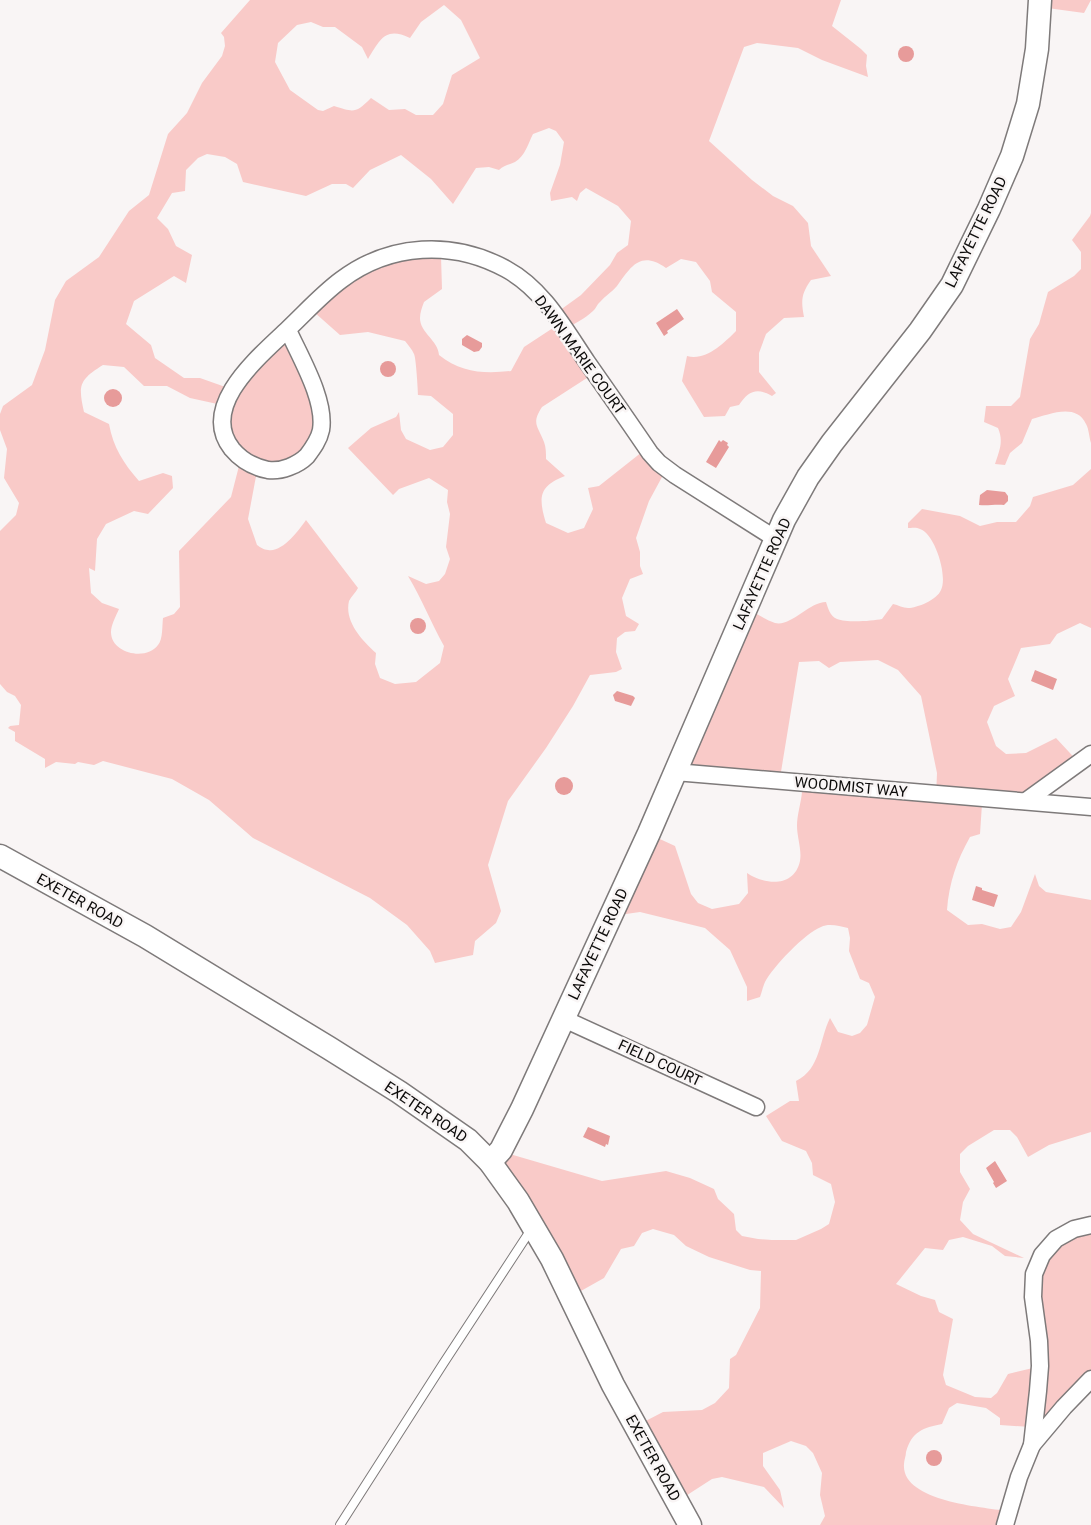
<svg xmlns="http://www.w3.org/2000/svg" width="1091" height="1525" font-family="Roboto,sans-serif">
	<rect width="100%" height="100%" fill="#f9f5f5"/>
	<!-- green -->
	<g fill="#f9cac8" fill-rule="evenodd">
		<path d="M 250,0 L 841,0 L 832,26 L 861,49 L 867,55 L 866,66 L 868,77 L 822,60 L 798,48 L 757,43 L 744,47 L 709,141 L 752,180 L 773,196 L 793,206 L 808,223 L 811,246 L 831,276 L 811,280 C 801,294 801,301 804,317 L 784,318 L 766,334 L 759,353 L 759,372 L 776,393 L 772,396 C 757,387 748,391 739,405 L 730,407 L 725,416 L 704,417 L 682,381 L 687,356 C 706,361 723,344 736,331 L 736,312 L 712,292 L 710,281 L 696,262 L 681,259 L 666,268 C 640,250 631,267 617,286 C 612,292 605,296 600,302 C 597,304 596,309 593,311 C 585,319 573,324 564,330 L 590,376 L 542,407 C 531,424 538,426 544,442 C 546,447 546,453 546,459 L 565,476 C 539,486 538,497 546,523 L 568,533 L 584,528 L 593,509 L 588,488 L 599,486 L 642,452 L 664,471 L 662,477 L 649,501 L 636,538 L 640,552 L 640,566 L 643,574 L 630,579 L 622,598 L 626,616 L 639,624 L 635,631 L 625,632 L 617,638 L 616,652 L 622,669 L 616,672 L 590,675 L 573,706 L 546,748 L 508,801 L 488,865 L 501,911 L 496,923 L 475,941 L 473,955 L 435,963 L 430,951 L 407,925 L 370,898 L 253,838 L 209,800 L 172,779 L 103,761 L 94,765 L 78,762 L 75,764 L 56,762 L 45,768 L 45,759 L 15,741 L 15,732 L 8,728 L 10,726 L 19,725 L 21,705 L 15,696 L 7,692 L 0,684 L 0,531 L 16,515 L 19,503 L 4,478 L 7,449 L 0,430 L 0,414 L 3,406 L 32,385 L 45,350 L 55,300 L 66,281 L 99,257 L 129,211 L 149,195 L 168,134 L 187,113 L 202,83 L 222,56 L 225,46 L 224,37 L 221,33 ZM 444,5 L 461,20 L 480,58 L 452,75 L 443,104 L 433,115 L 416,115 L 405,109 L 389,110 L 371,98 C 355,114 354,112 334,106 L 323,111 L 318,110 L 290,90 L 275,62 L 278,43 L 297,25 L 311,22 L 323,27 L 335,27 L 362,47 L 368,59 C 380,40 385,26 410,38 L 421,22 ZM 549,128 L 556,131 L 564,142 L 560,165 L 550,193 L 551,201 L 572,197 L 577,201 L 580,193 L 586,188 L 618,206 L 631,221 L 628,245 L 617,253 L 610,265 L 581,295 L 552,316 L 556,326 L 524,347 L 511,371 C 485,374 461,373 439,355 C 438,340 420,333 420,318 C 420,313 422,307 424,302 L 442,289 L 441,256 L 379,260 L 318,305 L 314,312 L 340,335 L 368,332 L 405,341 C 408,345 412,349 414,354 C 416,357 418,391 418,395 L 431,396 L 453,414 L 453,435 L 443,447 L 430,450 L 406,439 L 401,430 L 399,412 L 396,417 L 371,428 L 348,448 L 393,495 L 399,489 L 429,478 L 448,490 L 447,502 L 450,514 L 446,547 L 450,559 L 445,574 L 439,581 L 426,584 L 408,576 C 422,599 431,623 444,646 L 440,663 L 416,682 L 395,684 L 380,678 L 375,664 L 376,653 C 363,641 344,622 349,601 C 351,597 356,592 358,588 L 306,520 C 299,530 282,553 268,550 C 264,550 260,547 257,545 L 248,519 L 257,471 L 315,450 L 316,398 L 290,339 L 263,355 L 231,389 L 200,378 L 184,378 L 155,358 L 151,345 L 126,324 L 134,301 L 174,276 L 186,283 L 192,255 L 176,246 L 168,229 L 157,218 L 172,193 L 185,191 L 186,170 L 198,158 L 207,154 L 225,157 L 237,164 L 243,182 L 306,196 L 332,184 L 346,184 L 353,188 L 370,170 L 401,155 L 431,179 L 453,204 L 476,168 L 489,167 L 499,170 C 504,165 509,165 515,162 C 525,156 528,144 533,134 ZM 103,365 L 124,367 L 144,386 L 167,386 L 190,398 L 222,405 L 239,466 L 231,497 L 179,551 L 180,607 L 174,614 L 163,618 C 162,626 163,639 158,645 C 147,661 111,654 111,632 C 111,625 116,616 119,609 L 102,603 L 91,593 L 89,568 L 95,571 L 97,539 L 106,524 L 134,511 L 148,514 L 173,488 L 172,476 L 163,473 L 139,481 C 124,464 113,447 109,424 L 84,412 C 78,385 79,380 103,365 Z"/>
		<polygon points="1039,0 1091,0 1084,13 1040,7"/>
		<path d="M 1091,213 L 1091,443 C 1089,437 1089,429 1086,424 C 1076,402 1048,415 1032,419 L 1022,443 L 1010,453 L 1005,465 L 995,464 C 999,451 1004,442 998,428 L 984,422 L 986,406 L 1011,406 L 1020,397 L 1030,339 L 1039,324 L 1048,292 L 1074,276 L 1081,269 L 1081,252 L 1072,240 L 1090,216 Z"/>
		<path d="M 1091,469 L 1091,628 L 1080,623 L 1057,634 L 1050,644 L 1021,648 L 1008,679 L 1015,696 L 994,706 L 987,722 L 996,746 L 1006,754 L 1026,753 L 1056,738 L 1082,766 L 1045,795 L 982,804 L 980,834 L 970,837 C 957,860 949,883 947,910 L 968,925 L 982,924 L 1000,929 L 1011,927 L 1021,912 L 1035,874 L 1039,886 L 1046,892 L 1091,900 L 1091,1132 L 1049,1145 L 1028,1157 L 1017,1137 L 1010,1130 L 994,1130 L 968,1146 L 960,1154 L 960,1172 L 970,1189 L 963,1202 L 960,1220 L 973,1234 L 1024,1258 L 1005,1256 L 992,1246 L 963,1237 L 949,1240 L 943,1250 L 925,1248 L 896,1284 L 921,1296 L 935,1300 L 939,1312 L 953,1319 L 943,1375 L 946,1385 L 975,1397 L 991,1398 L 997,1393 L 1008,1374 L 1037,1367 L 1031,1282 L 1058,1239 L 1091,1230 L 1091,1383 L 1042,1430 L 1031,1427 L 1000,1425 L 1000,1418 L 986,1408 L 957,1403 L 949,1408 L 942,1424 C 923,1428 912,1431 906,1452 C 906,1456 904,1460 904,1464 C 901,1501 981,1507 1007,1511 L 1005,1525 L 820,1525 L 825,1516 L 820,1495 L 822,1473 L 813,1453 L 806,1446 L 791,1441 L 763,1453 L 763,1466 L 780,1490 L 784,1508 L 764,1487 L 722,1477 L 712,1479 L 681,1499 L 636,1426 L 663,1412 L 702,1410 L 715,1403 L 729,1388 L 730,1359 L 736,1355 L 760,1308 L 761,1271 L 750,1270 L 709,1257 L 686,1246 L 674,1235 L 653,1229 L 642,1233 L 634,1246 L 621,1249 L 604,1278 L 572,1296 L 522,1207 L 499,1151 L 602,1181 L 666,1171 L 690,1178 L 714,1189 L 718,1199 L 734,1214 L 736,1230 L 742,1236 L 758,1239 L 772,1240 L 796,1240 L 821,1229 L 829,1224 L 835,1202 L 831,1184 L 813,1175 L 812,1163 L 806,1151 L 782,1141 L 766,1116 L 790,1101 L 799,1101 L 796,1081 C 821,1069 819,1040 830,1018 L 838,1032 L 852,1036 L 860,1033 L 867,1025 L 875,997 L 869,983 L 860,979 L 849,951 L 850,938 L 848,928 C 839,926 829,923 821,927 C 805,933 773,967 765,982 C 763,986 762,992 760,997 L 747,1001 L 747,987 L 730,950 L 705,928 L 640,912 L 612,916 L 649,834 L 675,846 L 691,894 L 698,903 L 712,909 L 739,904 L 748,893 L 747,873 C 765,885 794,888 800,861 C 802,850 797,837 797,826 C 797,815 801,803 802,792 L 806,789 L 936,797 L 937,773 L 921,696 L 898,670 L 878,660 L 840,662 L 829,668 L 819,661 L 799,662 L 779,784 L 681,769 L 747,608 C 755,613 766,620 775,623 C 791,627 809,602 826,602 C 828,608 830,616 837,619 C 847,623 872,621 882,619 L 893,604 C 898,605 903,608 908,608 C 917,608 937,600 941,590 C 948,576 935,534 920,529 C 917,527 911,528 908,528 L 908,523 L 922,509 L 960,516 L 980,526 L 997,522 L 1016,522 L 1030,506 L 1033,497 L 1073,485 Z"/>
	</g>
	<!-- water -->
	<g fill="#e79b9a">
		<circle cx="906" cy="54" r="8"/>
		<polygon points="677,309 684,319 667,331 668,333 664,336 656,323"/>
		<polygon points="467,335 482,343 482,347 479,351 474,352 462,345 462,339"/>
		<circle cx="388" cy="369" r="8"/>
		<circle cx="113" cy="398" r="9"/>
		<polygon points="719,440 721,442 723,440 728,443 727,445 729,447 716,468 706,462"/>
		<path d="M 987,490 L 1005,492 L 1008,496 L 1008,501 L 1004,505 C 995,504 988,506 979,505 L 980,495 Z"/>
		<circle cx="418" cy="626" r="8"/>
		<polygon points="1035,670 1057,679 1053,690 1031,681"/>
		<polygon points="617,691 633,696 635,698 631,706 615,701 613,695"/>
		<circle cx="564" cy="786" r="9"/>
		<polygon points="976,886 982,888 982,890 998,895 994,907 972,900"/>
		<polygon points="588,1127 610,1136 608,1145 606,1144 605,1147 583,1137"/>
		<polygon points="995,1161 1007,1181 996,1188 993,1183 994,1182 986,1168"/>
		<circle cx="934" cy="1458" r="8"/>
	</g>
	<g fill="none" stroke-linecap="round" stroke-linejoin="round">
		<defs>
			<polyline id="lane" points="340,1525 443,1364 532,1228"/>
			<g id="street">
				<path d="M 288,330 C 300,357 326,400 321,430 C 319,440 313,448 307,456 C 298,465 281,472 268,470 C 253,467 242,461 232,449 C 198,406 260,356 288,329 C 305,313 322,294 341,280 C 390,243 453,240 506,269 C 543,289 564,328 587,362 C 608,392 629,422 650,453 L 659,463 L 675,475 L 776,539"/>
				<polyline points="675,772 1091,807"/>
				<polyline points="1026,801 1091,754"/>
				<polyline points="564,1019 756,1107"/>
				<polyline points="1032,1445 1064,1407 1091,1379"/>
				<polyline points="1005,1525 1019,1477 1032,1445 1038,1391 1040,1366 1039,1341 1033,1297 1034,1274 1042,1255 1056,1239 1074,1229 1091,1225"/>
			</g>
			<g id="secondary">
				<polyline points="0,856 145,936 329,1048 399,1092 468,1140 490,1162 518,1201 552,1259 613,1385 690,1525"/>
				<polyline points="490,1162 501,1150 522,1109 649,833 784,520 808,477 832,443 920,331 952,285 989,209 1012,156 1028,104 1037,49 1040,0"/>
			</g>
		</defs>
		<!-- lane casing -->
		<use href="#lane" stroke="#7e7a7a" stroke-width="10"/>
		<!-- street casing -->
		<use href="#street" stroke="#7e7a7a" stroke-width="19"/>
		<!-- secondary casing -->
		<use href="#secondary" stroke="#7e7a7a" stroke-width="25"/>
		<!-- lane -->
		<use href="#lane" stroke="#fff" stroke-width="8"/>
		<!-- street -->
		<use href="#street" stroke="#fff" stroke-width="16"/>
		<!-- secondary -->
		<use href="#secondary" stroke="#fff" stroke-width="22"/>
	</g>
	<g text-anchor="middle" stroke-width="5" stroke-linejoin="round" paint-order="stroke">
		<!-- street labels -->
		<g font-size="15" fill="#0d0c0b" stroke="#f9f5f5">
			<text transform="translate(976 232) rotate(-64)" y="5">LAFAYETTE ROAD</text>
			<text transform="translate(580 355) rotate(54)" y="5">DAWN MARIE COURT</text>
			<text transform="translate(762 574) rotate(-66)" y="5">LAFAYETTE ROAD</text>
			<text transform="translate(851 787) rotate(5)" y="5">WOODMIST WAY</text>
			<text transform="translate(80 901) rotate(29)" y="5">EXETER ROAD</text>
			<text transform="translate(598 944) rotate(-65)" y="5">LAFAYETTE ROAD</text>
			<text transform="translate(660 1063) rotate(25)" y="5">FIELD COURT</text>
			<text transform="translate(426 1112) rotate(34)" y="5">EXETER ROAD</text>
			<text transform="translate(653 1458) rotate(61)" y="5">EXETER ROAD</text>
		</g>
	</g>
</svg>
